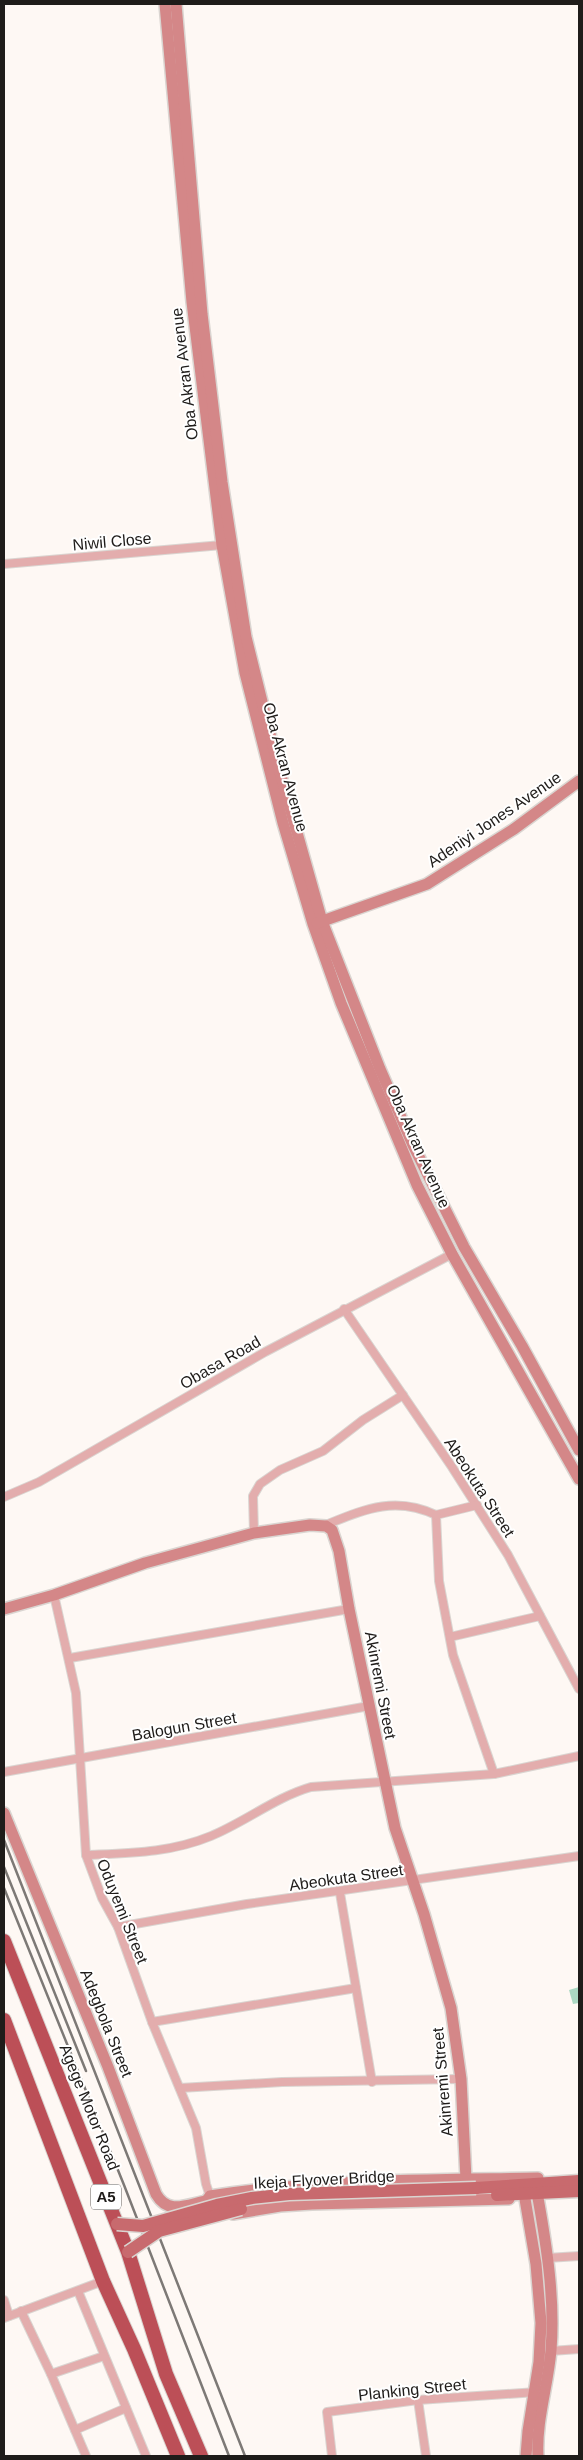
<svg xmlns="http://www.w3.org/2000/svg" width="583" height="2460" font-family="Helvetica,sans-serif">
	<rect width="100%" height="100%" fill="#fef8f4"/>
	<!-- green -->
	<polygon fill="#abd8c3" points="579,1987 579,2003 573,2004 569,1990"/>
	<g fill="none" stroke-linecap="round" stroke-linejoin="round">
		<defs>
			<g id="street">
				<polyline points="4,564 222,545"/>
				<polyline points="344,1309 452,1467 508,1555 579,1689"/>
				<polyline points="4,1497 39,1482 265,1352 452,1254"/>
				<polyline points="477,1505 436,1515 439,1581 453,1655 494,1774"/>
				<path d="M 323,1526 C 363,1510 394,1495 436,1515"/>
				<polyline points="254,1533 253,1496 260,1484 280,1470 323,1451 363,1420 403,1395"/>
				<polyline points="54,1595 76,1693 86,1855 102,1898 118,1927 152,2022 196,2128 206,2184 210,2196"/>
				<polyline points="450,1637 540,1616"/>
				<polyline points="70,1658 349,1609"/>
				<polyline points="4,1772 369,1706"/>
				<path d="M 86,1855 C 130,1853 170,1853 211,1836 C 245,1822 276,1797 311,1787 L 494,1774 L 579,1756"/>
				<polyline points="340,1893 372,2082"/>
				<polyline points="118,1927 247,1904 579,1856"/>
				<polyline points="152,2022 356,1988"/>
				<polyline points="180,2088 282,2082 461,2079"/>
				<polyline points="547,2258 579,2256"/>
				<polyline points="78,2291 146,2456"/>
				<polyline points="4,2300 9,2316"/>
				<polyline points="21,2311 51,2374 86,2456"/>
				<polyline points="4,2318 103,2281"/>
				<polyline points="551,2351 579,2349"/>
				<polyline points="51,2374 104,2356"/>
				<polyline points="418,2400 426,2456"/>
				<polyline points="75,2430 126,2408"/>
				<polyline points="332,2456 327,2412 418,2400 537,2392"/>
			</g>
			<g id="secondary">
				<polyline points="165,4 192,302 222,545 245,673 283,823 313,924 341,1003 417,1185 452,1254 579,1479"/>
				<polyline points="176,4 202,314 222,482 246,637 277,762 322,921 380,1069 413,1145 464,1247 522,1346 579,1450"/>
				<polyline points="317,923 427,884 514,829 579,781"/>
				<polyline points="4,1609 54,1595 145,1563 254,1533 310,1525 326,1526 332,1530 339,1551 349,1609 395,1828 424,1914 451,2008 461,2079 466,2179"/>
				<path d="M 4,1813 L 108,2067 L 156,2194 C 168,2215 186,2205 206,2201"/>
				<path d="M 538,2198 C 547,2248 555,2300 551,2350 C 548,2386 536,2420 538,2456"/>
				<polyline points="525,2199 536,2264 541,2323 539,2362 528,2431 526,2456"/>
				<polyline points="233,2214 280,2206 312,2204 509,2199"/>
				<path d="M 207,2215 C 205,2207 204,2203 210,2196 C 318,2179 429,2180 538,2178"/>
			</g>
			<g id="primary">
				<polyline points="476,2188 579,2181"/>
				<polyline points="497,2195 579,2191"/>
			</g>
			<g id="highway">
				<polyline points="4,1941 128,2252 166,2374 201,2456"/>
				<polyline points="4,2020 103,2281 134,2349 178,2456"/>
			</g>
		</defs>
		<!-- street casing -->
		<use href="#street" stroke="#dad5d1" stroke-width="10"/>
		<!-- secondary casing -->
		<use href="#secondary" stroke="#dad5d1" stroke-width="14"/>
		<!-- primary casing -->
		<use href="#primary" stroke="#dad5d1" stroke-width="15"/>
		<!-- highway casing -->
		<use href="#highway" stroke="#dad5d1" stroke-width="16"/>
		<!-- street -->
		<use href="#street" stroke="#e3adad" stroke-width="8"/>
		<!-- secondary -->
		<use href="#secondary" stroke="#d48788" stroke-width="11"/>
		<!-- primary -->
		<use href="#primary" stroke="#c86a6e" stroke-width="12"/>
		<!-- highway -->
		<use href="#highway" stroke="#bc4f57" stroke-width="14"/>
		<!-- rail -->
		<g stroke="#7d7976" stroke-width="2.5">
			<polyline points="4,1840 245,2456"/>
			<polyline points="4,1867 86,2071"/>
			<polyline points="4,1888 124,2185 229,2456"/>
		</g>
		<defs>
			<g id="primary-bridge">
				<polyline points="117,2224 143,2226 217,2205 252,2198 289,2194 476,2188"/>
				<polyline points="128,2252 159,2231 241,2209"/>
			</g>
		</defs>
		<!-- primary-bridge casing -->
		<use href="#primary-bridge" stroke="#dad5d1" stroke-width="15" stroke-linecap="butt"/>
		<!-- primary-bridge -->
		<use href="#primary-bridge" stroke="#c86a6e" stroke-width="12"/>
	</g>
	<g text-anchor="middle" stroke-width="4" stroke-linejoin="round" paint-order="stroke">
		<!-- shield labels -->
		<rect fill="#fff" stroke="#62605f" stroke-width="1" x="91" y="2184.5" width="30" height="25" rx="4"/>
		<g font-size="15" font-weight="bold" fill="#1f1c1a">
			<text x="106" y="2202">A5</text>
		</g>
		<!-- street labels -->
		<g font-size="16" fill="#1f1c1a" stroke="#fff">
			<text transform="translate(184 374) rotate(-97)" y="6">Oba Akran Avenue</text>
			<text transform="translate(112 541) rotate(-5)" y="6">Niwil Close</text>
			<text transform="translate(286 767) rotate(75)" y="6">Oba Akran Avenue</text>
			<text transform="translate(494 819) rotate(-34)" y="6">Adeniyi Jones Avenue</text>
			<text transform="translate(419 1146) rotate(66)" y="6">Oba Akran Avenue</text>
			<text transform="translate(220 1362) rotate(-30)" y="6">Obasa Road</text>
			<text transform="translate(480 1487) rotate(57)" y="6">Abeokuta Street</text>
			<text transform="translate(381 1685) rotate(79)" y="6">Akinremi Street</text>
			<text transform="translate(184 1726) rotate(-10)" y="6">Balogun Street</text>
			<text transform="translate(346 1877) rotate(-8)" y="6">Abeokuta Street</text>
			<text transform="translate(123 1911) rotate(68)" y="6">Oduyemi Street</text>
			<text transform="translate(107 2023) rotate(68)" y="6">Adegbola Street</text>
			<text transform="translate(442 2082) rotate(-95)" y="6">Akinremi Street</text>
			<text transform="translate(90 2107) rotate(68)" y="6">Agege Motor Road</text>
			<text transform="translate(324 2179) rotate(-3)" y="6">Ikeja Flyover Bridge</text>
			<text transform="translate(412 2389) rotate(-6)" y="6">Planking Street</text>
		</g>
	</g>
	<!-- border -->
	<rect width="583" height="2460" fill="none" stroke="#1f1c1a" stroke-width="10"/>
</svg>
